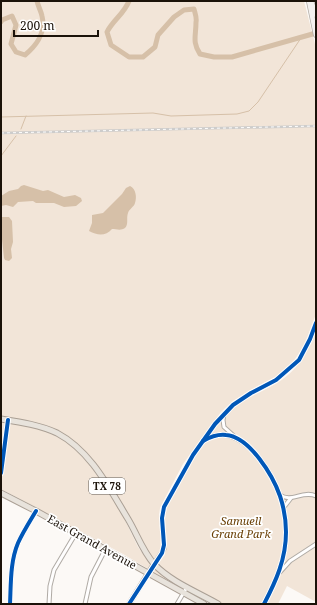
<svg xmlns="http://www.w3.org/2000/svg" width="317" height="605" font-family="'Noto Serif',serif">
	<rect width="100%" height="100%" fill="#fcf9f6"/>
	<!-- green -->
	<path fill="#f2e5d8" d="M 1,1 L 304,1 L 316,48 L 316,314 L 304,346 L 293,362 L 277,376 L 247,392 L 233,401 L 221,412 L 183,464 L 164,500 L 160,508 L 159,515 L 161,549 L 155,559 L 158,562 L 161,557 L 164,556 L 167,545 L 165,519 L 167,506 C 184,473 203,437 231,411 C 244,398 260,393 275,384 C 297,372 307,353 316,330 L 316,602 L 287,586 L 278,604 L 223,604 L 175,577 L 172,583 L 123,554 L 1,489 L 1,421 L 35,427 L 51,432 L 71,444 L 88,462 L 121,512 L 138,547 L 150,563 L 148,553 L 91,459 C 64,427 40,423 1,416 Z"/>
	<!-- water -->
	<g fill="#d6c0a8">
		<polygon points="24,185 43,191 48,190 64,197 75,195 81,198 82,201 76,206 64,207 54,203 36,203 33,201 18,202 13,207 6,205 1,206 1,196 9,191 18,189 21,186"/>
		<path d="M 130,186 C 136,189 137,197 135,203 C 134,207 129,209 128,213 C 126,218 129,224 125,228 C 121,231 116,229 112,229 C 106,236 98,236 89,231 L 92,223 L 92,215 L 103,213 L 122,194 L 126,188 Z"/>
		<polygon points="1,217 9,217 12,221 13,242 11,249 12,258 9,261 5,260 4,258 1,230"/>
	</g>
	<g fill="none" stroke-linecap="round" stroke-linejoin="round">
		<!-- stream -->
		<g stroke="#d6c0a8" stroke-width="1">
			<polyline points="1,117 153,113 171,116 237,114 249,111 258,102 301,38"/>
			<polyline points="21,129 26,116"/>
			<polyline points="1,156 16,136"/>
		</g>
		<!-- river -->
		<g stroke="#d6c0a8" stroke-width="5">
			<path d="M 129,1 C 124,14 113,20 107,32 L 111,45 L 129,57 L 143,57 L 155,47 L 158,35 L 174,17 L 184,10 L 194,9 C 195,13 197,18 196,22 C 196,36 192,42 200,54 L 214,57 L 232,57 L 316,33"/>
			<path d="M 1,22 L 2,20 L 12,16 L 16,25 L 11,44 L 16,52 L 25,55 C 37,45 46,33 42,16 C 41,11 38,6 37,1"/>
		</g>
		<defs>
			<g id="minor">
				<polyline points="224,414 223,420 224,427 234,436"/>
				<path d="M 204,440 C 239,420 270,467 280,496 C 284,507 286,520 286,532 C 286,558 276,581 264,604"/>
				<polyline points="1,473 8,420"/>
				<path d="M 280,495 C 291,503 303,490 316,496"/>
				<polyline points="284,507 291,498"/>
				<polyline points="154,564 164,549 162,518 164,507 193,455 215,424 233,405 251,393 276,380 299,360 310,339 316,323"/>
				<polyline points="280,572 290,561 316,544"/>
				<path d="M 10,604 C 11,584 10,562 18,543 C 23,532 30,521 36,511"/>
				<polyline points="49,604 50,586 54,570 76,533"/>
				<polyline points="85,604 91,577 105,550"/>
				<polyline points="177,604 187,587"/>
			</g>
			<polyline id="tertiary" points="129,604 154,564"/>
			<g id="secondary">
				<polyline points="309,1 316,35"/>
				<polyline points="311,1 316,15"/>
			</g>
			<g id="primary">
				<path d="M 1,419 C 20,422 40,425 57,433 C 91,451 109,488 128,519 C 137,534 142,550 154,564 C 171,582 197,592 218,604"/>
				<polyline points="1,493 36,511 204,604"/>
			</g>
		</defs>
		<!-- minor casing -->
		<use href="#minor" stroke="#b0aba5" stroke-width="5"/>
		<!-- tertiary casing -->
		<use href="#tertiary" stroke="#b0aba5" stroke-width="6"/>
		<!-- secondary casing -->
		<use href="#secondary" stroke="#b0aba5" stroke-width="6"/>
		<!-- primary casing -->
		<use href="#primary" stroke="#aa9f94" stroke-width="7"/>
		<!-- minor -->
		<use href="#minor" stroke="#fffefe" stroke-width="3"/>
		<!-- tertiary -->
		<use href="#tertiary" stroke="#fffefe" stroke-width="4"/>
		<!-- secondary -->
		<use href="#secondary" stroke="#f3f0ee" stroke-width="4.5"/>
		<!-- primary -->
		<use href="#primary" stroke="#e8e3dc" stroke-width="5"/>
		<defs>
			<polyline id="rail" points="1,133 316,126"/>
		</defs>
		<!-- rail casing -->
		<use href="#rail" stroke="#cdcccb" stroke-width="2.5"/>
		<!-- rail -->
		<use href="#rail" stroke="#fff" stroke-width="1" stroke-dasharray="3" stroke-linecap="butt"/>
		<defs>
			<g id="cycleway">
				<path d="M 203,441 C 210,437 218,434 226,435 C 250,437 273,476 280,496 C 284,508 286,520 286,532 C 286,559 276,581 264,604"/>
				<polyline points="1,473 8,420"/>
				<path d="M 10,604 C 11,584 10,562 18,543 C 23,532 30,521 36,511"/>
				<polyline points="129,604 162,553 164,545 162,518 164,507 193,455 215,424 233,405 251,393 276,380 299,360 310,339 316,323"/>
			</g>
		</defs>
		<!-- cycleway casing -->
		<use href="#cycleway" stroke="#fff" stroke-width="6"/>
		<!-- cycleway -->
		<use href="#cycleway" stroke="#0057b8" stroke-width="4"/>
	</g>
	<g text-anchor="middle" stroke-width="3.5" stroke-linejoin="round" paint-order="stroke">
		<!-- shield labels -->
		<rect fill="#fff" stroke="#5f5953" stroke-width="1" x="89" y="478" width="36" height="16" rx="3"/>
		<g font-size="10" font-weight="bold" fill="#1b1209">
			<text x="107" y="490">TX 78</text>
		</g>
		<!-- park labels -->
		<g font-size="11" font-style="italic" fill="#6a4006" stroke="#fff">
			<text x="241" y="525">Samuell<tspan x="241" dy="13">Grand Park</tspan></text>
		</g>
		<!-- street labels -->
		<g font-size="11" fill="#1b1209" stroke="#fff">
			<text transform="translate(92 542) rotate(29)" y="4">East Grand Avenue</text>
		</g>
	</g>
	<!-- border -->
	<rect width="317" height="605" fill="none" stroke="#1b1209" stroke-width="4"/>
	<!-- scale -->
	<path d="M14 30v6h84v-6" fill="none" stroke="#1b1209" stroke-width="2"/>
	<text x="20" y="30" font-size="12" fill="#1b1209" stroke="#ffffff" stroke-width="3" paint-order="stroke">200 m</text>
</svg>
